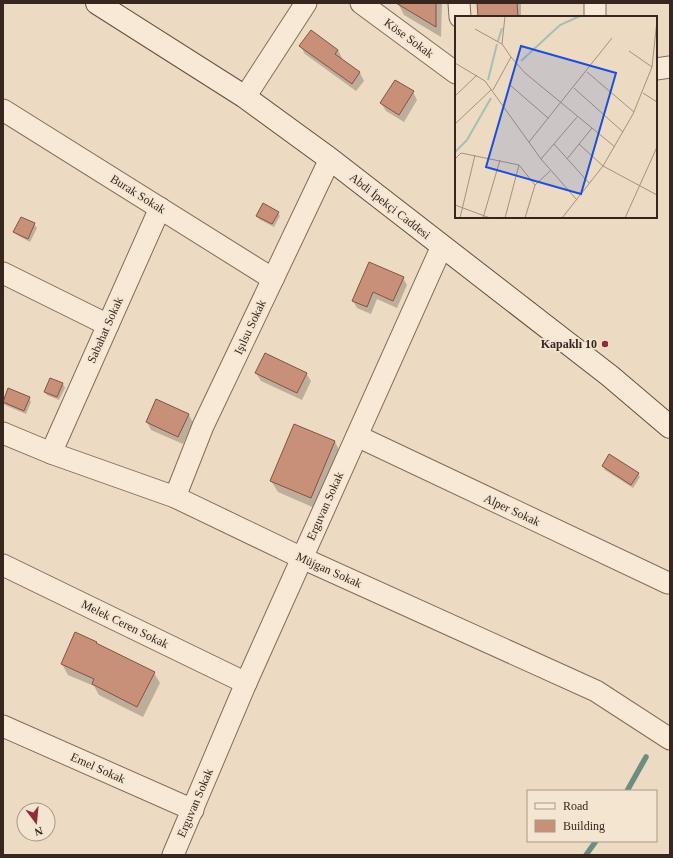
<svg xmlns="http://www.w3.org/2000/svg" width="673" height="858" font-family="Georgia,serif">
	<rect width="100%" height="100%" fill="#ecdac2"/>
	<!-- shadow -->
	<g fill="#0003">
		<polygon points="398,3 442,3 441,37 404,15"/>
		<polygon points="478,3 521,3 521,17 479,17"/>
		<polygon points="301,47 338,50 342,58 341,60 360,73 364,81 356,91 305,54"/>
		<polygon points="413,92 417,100 404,122 386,111 381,103"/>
		<polygon points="278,213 280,216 274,227 259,219 257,216"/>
		<polygon points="34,224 37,228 30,242 17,235 15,232"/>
		<polygon points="403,278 407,285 397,308 377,299 371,314 357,308 353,301"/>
		<polygon points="256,373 306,373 311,381 302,400 261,381"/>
		<polygon points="51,379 63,384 65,388 59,400 47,395 45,392"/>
		<polygon points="8,389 29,398 31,402 26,414 5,405 3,402"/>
		<polygon points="157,400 189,415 193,423 183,444 151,430 147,422"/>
		<polygon points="295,425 335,442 341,453 317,509 278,492 271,481"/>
		<polygon points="603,466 638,474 640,477 633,488 605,470"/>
		<polygon points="96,642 97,644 154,673 160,683 143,717 99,695 94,686 68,675 62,664"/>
	</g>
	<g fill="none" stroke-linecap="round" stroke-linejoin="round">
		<!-- stream -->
		<g stroke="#6c8d80" stroke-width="5.5">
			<polyline points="627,791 646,757"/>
			<polyline points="586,855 596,841"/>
		</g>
	</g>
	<!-- building -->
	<g fill="#c99079" stroke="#845241">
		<polygon points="396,3 436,3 436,27"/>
		<polygon points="477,3 517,3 518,17 478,17"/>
		<polygon points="311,30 338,50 335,54 360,72 352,84 299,46"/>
		<polygon points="395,80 414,91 399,115 380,103"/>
		<polygon points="263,203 279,212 272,224 256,216"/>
		<polygon points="21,217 35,223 28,239 13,232"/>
		<polygon points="369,262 404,277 393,301 373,292 367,307 352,301"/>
		<polygon points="265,353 307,373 297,393 255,373"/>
		<polygon points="50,378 63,383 57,397 44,392"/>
		<polygon points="8,388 30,397 24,411 3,402"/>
		<polygon points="156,399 189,414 178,437 146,422"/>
		<polygon points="294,424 335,441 311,498 270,481"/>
		<polygon points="609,454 639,473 631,485 602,466"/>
		<polygon points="75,632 97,642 96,643 155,672 137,707 92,684 94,679 61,664"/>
	</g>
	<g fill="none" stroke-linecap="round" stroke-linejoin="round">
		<defs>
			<g id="street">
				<polyline points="361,3 456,73"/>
				<polyline points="459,3 460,17"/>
				<polyline points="595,17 595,3"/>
				<polyline points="656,69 670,67"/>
				<polyline points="245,97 306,3"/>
				<polyline points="3,110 273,279"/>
				<polyline points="3,273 108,325"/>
				<polyline points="3,433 51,453 175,497 302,558 596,691 670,739"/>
				<polyline points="357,436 668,583"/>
				<polyline points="51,453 160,208"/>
				<polyline points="175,497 203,426 330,159"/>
				<polyline points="3,565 246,683"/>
				<polyline points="3,726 193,810"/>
				<polyline points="173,855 246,683 442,246"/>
			</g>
			<polyline id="secondary" points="97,3 245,97 330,159 610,376 670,427"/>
		</defs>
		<!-- street casing -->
		<use href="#street" stroke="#856b5a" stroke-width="23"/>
		<!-- secondary casing -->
		<use href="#secondary" stroke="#674d3d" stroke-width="24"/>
		<!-- street -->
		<use href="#street" stroke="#f7e9d5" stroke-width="21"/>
		<!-- secondary -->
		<use href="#secondary" stroke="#f7e9d5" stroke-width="22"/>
	</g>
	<!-- markers -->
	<circle fill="#922c3a" stroke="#f4e5d1" stroke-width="1.5" cx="605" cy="344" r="4"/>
	<g text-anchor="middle" stroke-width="3.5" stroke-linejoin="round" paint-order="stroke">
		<!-- street labels -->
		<g font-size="12" fill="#36261e" stroke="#f4e5d1">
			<text transform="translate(409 38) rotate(36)" y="4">Köse Sokak</text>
			<text transform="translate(138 194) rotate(32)" y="4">Burak Sokak</text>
			<text transform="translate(390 206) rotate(38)" y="4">Abdi İpekçi Caddesi</text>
			<text transform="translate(250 327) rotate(-65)" y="4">Işılsu Sokak</text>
			<text transform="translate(105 330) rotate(-66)" y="4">Sabahat Sokak</text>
			<text transform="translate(325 506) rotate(-66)" y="4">Erguvan Sokak</text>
			<text transform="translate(512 510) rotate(25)" y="4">Alper Sokak</text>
			<text transform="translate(329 570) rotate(24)" y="4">Müjgan Sokak</text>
			<text transform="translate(125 624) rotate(26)" y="4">Melek Ceren Sokak</text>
			<text transform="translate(98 768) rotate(24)" y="4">Emel Sokak</text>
			<text transform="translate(195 803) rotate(-67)" y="4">Erguvan Sokak</text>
		</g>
		<!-- poi labels -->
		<g font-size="12" font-weight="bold" fill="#36261e" stroke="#f4e5d1" text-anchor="end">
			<text x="597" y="348">Kapaklı 10</text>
		</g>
	</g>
	<!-- overview -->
	<g transform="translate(455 16)">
		<rect width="202" height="202" fill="#ecdac2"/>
		<path fill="none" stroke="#a4bfb4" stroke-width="2" d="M 43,25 L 47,12M 66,45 L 105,9 L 125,0M 33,64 L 42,28M 0,136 L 12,124 L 36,82"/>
		<path fill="none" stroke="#a39280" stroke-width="1" d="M 50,0 L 47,28 L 56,41 L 70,57 L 160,131M 20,13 L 47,28M 174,35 L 197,51M 0,47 L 30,65 L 86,143 L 122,184M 132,56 L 179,96M 55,69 L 93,102M 119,72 L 168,116M 38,74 L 56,41M 188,77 L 202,86M 0,80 L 22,59M 0,108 L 37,73M 74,126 L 157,22M 99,128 L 134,167M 124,128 L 148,150 L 202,179M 0,143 L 6,137 L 64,149 L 80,169M 86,143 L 122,101M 112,143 L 137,112M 0,189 L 35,202M 5,202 L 20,139M 28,202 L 45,144M 50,202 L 64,149M 70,202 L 80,169 L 95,155M 107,202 L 148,150 L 178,98 L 197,51 L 202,4M 170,202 L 202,131"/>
		<path fill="#1d4ed8" fill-opacity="0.15" stroke="#1d4ed8" stroke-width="2" d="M 66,30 L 161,57 L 126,178 L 31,151 Z"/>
		<rect width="202" height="202" fill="none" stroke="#36261e" stroke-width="2"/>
	</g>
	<!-- border -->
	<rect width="673" height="858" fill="none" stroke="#36261e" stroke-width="8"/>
	<!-- legend -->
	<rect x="527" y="790" width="130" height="52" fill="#f4e5d1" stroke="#a89989"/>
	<rect x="535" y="803" width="20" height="6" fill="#f7e9d5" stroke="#a89989"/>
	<text x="563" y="810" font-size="12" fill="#36261e">Road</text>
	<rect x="535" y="820" width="20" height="12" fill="#c99079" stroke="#a89989"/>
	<text x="563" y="830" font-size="12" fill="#36261e">Building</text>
	<!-- north arrow -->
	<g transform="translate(36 822) rotate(164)"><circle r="19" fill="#f4e5d1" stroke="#a89989"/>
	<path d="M0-3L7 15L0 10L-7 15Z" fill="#922c3a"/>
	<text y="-6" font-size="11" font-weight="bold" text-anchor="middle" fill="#36261e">N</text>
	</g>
</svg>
